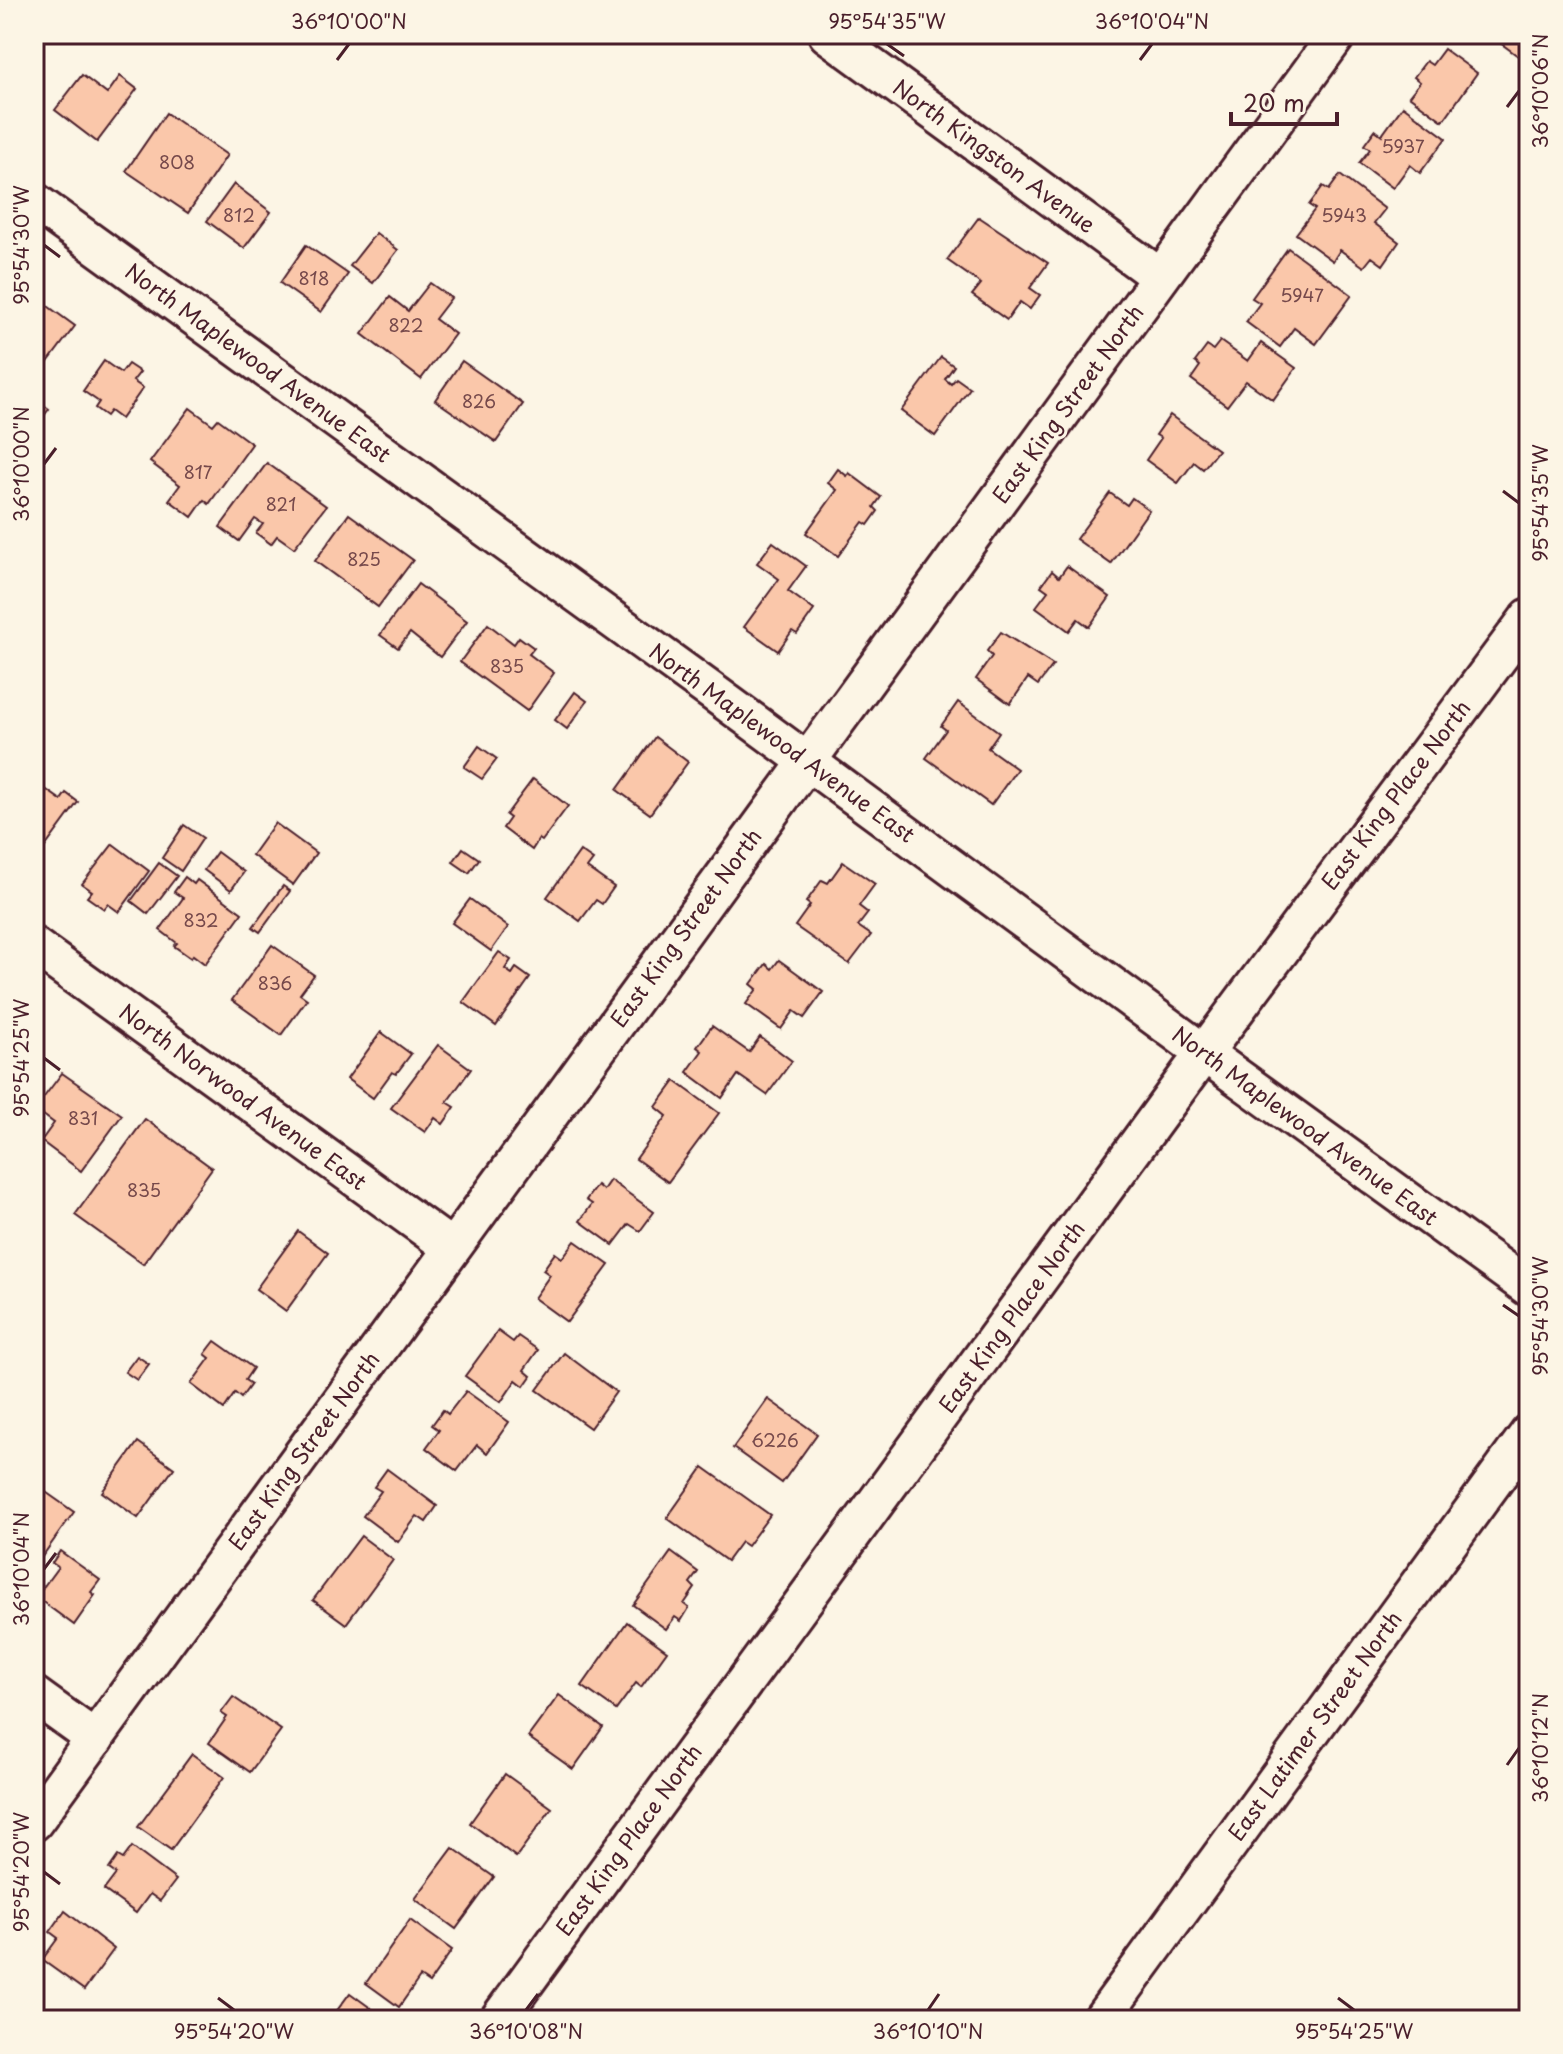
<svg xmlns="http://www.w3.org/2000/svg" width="1563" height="2054" font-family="'Playpen Sans',sans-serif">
	<rect width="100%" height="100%" fill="#fcf5e5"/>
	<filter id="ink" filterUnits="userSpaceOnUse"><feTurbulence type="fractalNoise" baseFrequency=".0125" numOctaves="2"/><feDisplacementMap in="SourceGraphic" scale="16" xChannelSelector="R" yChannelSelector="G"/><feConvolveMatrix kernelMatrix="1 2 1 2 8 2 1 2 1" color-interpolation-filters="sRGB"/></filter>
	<g filter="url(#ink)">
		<!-- building -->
		<g fill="#fac7aa" stroke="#4a1f2b" stroke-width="2">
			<polygon points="1488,34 1529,34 1529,64"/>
			<polygon points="1444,49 1477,73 1443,121 1409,96 1420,82 1414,77 1426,61 1432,65"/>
			<polygon points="82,75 107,94 120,76 137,89 97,142 55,110"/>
			<polygon points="1403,106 1446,138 1420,173 1410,165 1393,188 1359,163 1370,149 1364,145 1375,130 1382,135"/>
			<polygon points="166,113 227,155 188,213 126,171"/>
			<polygon points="1340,175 1385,209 1374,223 1399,242 1383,265 1372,257 1364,267 1340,250 1333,261 1296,234 1315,209 1309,205 1323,186 1329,190"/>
			<polygon points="234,184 271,212 244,248 207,221"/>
			<polygon points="979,217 1048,263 1030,288 1040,295 1030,309 1020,302 1007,320 972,295 981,284 947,260"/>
			<polygon points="376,233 398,250 373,283 350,266"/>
			<polygon points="306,245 348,274 321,312 280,283"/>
			<polygon points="1288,248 1352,295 1316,344 1294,328 1280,347 1246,322 1260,303 1252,298"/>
			<polygon points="430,283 451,298 435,319 455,334 421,379 362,334 390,297 408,311"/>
			<polygon points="34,296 75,326 48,362 34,351"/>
			<polygon points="1220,341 1248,361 1261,343 1296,368 1273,400 1246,381 1227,406 1191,379 1200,366 1195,362 1207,346 1213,350"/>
			<polygon points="941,357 954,366 945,379 951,384 956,378 970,388 935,436 901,411"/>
			<polygon points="104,361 121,373 128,364 140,372 133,381 143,388 121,419 110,411 106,416 95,408 99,402 83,391"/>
			<polygon points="462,361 523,404 496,442 435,400"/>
			<polygon points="34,398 49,409 34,429"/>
			<polygon points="190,408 213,425 218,419 252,444 209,504 204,500 192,517 169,500 180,485 150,462"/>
			<polygon points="1170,415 1218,450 1203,469 1194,462 1178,483 1146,460 1161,438 1156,435"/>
			<polygon points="267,463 326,506 294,548 277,536 271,544 256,533 263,524 255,519 239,541 220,527"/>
			<polygon points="838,469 847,476 849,473 881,497 874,507 878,511 868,525 863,522 838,556 806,533 837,490 828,483"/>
			<polygon points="1110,493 1127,505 1132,498 1149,510 1111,564 1076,539"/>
			<polygon points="349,514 413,560 378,607 315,561"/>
			<polygon points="773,542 806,566 788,591 814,610 797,634 792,631 778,651 744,627 779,579 757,563"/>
			<polygon points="1067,566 1110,597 1089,627 1078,619 1069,631 1036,607 1048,591 1041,586 1052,571 1059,577"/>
			<polygon points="418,584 467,621 440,657 410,633 398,648 380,635"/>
			<polygon points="488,624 514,644 519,637 534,648 529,654 554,673 527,711 460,662"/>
			<polygon points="1001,632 1053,665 1038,685 1028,678 1010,704 976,679 992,656 987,651"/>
			<polygon points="575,692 587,701 567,729 555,720"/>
			<polygon points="958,702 999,732 988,748 1017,769 991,805 926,758 946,730 941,726"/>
			<polygon points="655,737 688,762 650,814 617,790"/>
			<polygon points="479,746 497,759 482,779 464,767"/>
			<polygon points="533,779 568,806 542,841 539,839 532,850 503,828 510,818 506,815"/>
			<polygon points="34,781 61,800 66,793 78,802 45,847 34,839"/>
			<polygon points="275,823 316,853 293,885 252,855"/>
			<polygon points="184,825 203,838 181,871 162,858"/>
			<polygon points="113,844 149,871 119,912 108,904 104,909 87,897 92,891 82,884"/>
			<polygon points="463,848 479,859 469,873 453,862"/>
			<polygon points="580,851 593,860 587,868 614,887 602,904 596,900 580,921 547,897"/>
			<polygon points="217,852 244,872 231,890 204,870"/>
			<polygon points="843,862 875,884 859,906 868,913 858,926 871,935 849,964 795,926 810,905 806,902 822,880 828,883"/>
			<polygon points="159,863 177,876 148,914 131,901"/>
			<polygon points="185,877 194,884 197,880 242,913 205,964 193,955 191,958 174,946 177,943 160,930 183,898 174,892"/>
			<polygon points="283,886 290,891 260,932 253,927"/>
			<polygon points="470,899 508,927 491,951 452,923"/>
			<polygon points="272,945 314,975 300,994 307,999 281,1035 232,1000"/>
			<polygon points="499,952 511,960 505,969 512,974 516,968 530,978 496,1026 463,1002"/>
			<polygon points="779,960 823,992 804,1018 794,1011 781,1029 746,1004 757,989 751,984 766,964 772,969"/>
			<polygon points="712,1026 749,1052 760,1037 792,1061 767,1095 738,1075 722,1098 687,1072 702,1051 697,1047"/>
			<polygon points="381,1032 411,1054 396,1074 392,1072 373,1098 347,1079"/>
			<polygon points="438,1045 471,1069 447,1102 455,1107 443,1124 435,1118 425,1132 391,1108"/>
			<polygon points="62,1073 122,1115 81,1171 41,1141 54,1123 35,1109"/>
			<polygon points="675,1081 719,1113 668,1182 636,1159 667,1116 656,1107"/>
			<polygon points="145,1119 212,1168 143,1264 75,1215"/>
			<polygon points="610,1180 654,1212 640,1231 629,1224 613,1245 580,1221 592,1204 586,1200 597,1185 603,1190"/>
			<polygon points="298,1231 328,1253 286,1311 256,1289"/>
			<polygon points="575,1241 609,1265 567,1322 534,1298 550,1275 543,1270 555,1253 562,1258"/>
			<polygon points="498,1331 513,1342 518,1336 538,1350 524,1370 531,1376 524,1386 516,1380 501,1402 465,1376"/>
			<polygon points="215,1341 253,1368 245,1380 251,1384 241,1398 235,1393 224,1409 191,1384 210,1358 205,1354"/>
			<polygon points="564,1353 616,1392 590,1428 537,1390"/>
			<polygon points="137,1356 149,1364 137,1380 125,1372"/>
			<polygon points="466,1391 509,1422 487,1453 477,1445 457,1471 426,1448 439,1430 432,1425 443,1410 448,1414"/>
			<polygon points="768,1399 817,1434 782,1483 733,1448"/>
			<polygon points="138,1442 174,1468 138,1518 102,1492"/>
			<polygon points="703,1467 770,1515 747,1546 741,1542 727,1561 667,1518"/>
			<polygon points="387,1469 437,1506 426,1522 417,1516 398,1542 363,1516 381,1491 374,1487"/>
			<polygon points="40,1488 74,1512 34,1568 34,1496"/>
			<polygon points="361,1536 393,1560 346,1624 313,1600"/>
			<polygon points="60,1551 100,1580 91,1592 95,1595 74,1625 36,1597 58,1567 52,1563"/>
			<polygon points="671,1552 698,1572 690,1583 695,1588 684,1604 689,1608 681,1621 675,1617 666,1629 633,1605"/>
			<polygon points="627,1622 667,1651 641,1687 636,1683 616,1710 582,1686"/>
			<polygon points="559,1695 603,1727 573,1769 528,1737"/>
			<polygon points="233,1697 281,1730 250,1772 209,1743 227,1717 221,1713"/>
			<polygon points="192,1754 224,1777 171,1850 138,1827"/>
			<polygon points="505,1774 552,1808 516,1857 470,1823"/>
			<polygon points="132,1847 176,1880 160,1901 150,1894 136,1913 104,1890 116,1874 109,1869 118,1856 123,1859"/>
			<polygon points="453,1848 494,1877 456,1929 415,1899"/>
			<polygon points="65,1911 114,1949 84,1990 42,1960 58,1938 50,1932"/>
			<polygon points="410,1920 452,1950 429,1983 420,1977 399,2007 366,1983"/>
			<polygon points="350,1993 383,2017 381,2020 330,2020"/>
		</g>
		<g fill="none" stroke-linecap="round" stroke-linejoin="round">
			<defs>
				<g id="minor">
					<polyline points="827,34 1160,277"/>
					<polyline points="34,201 714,693 1204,1053 1529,1288"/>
					<polyline points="34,946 452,1248"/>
					<polyline points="34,1695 95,1739"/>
					<polyline points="34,1822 1338,34"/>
					<polyline points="498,2020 1204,1053 1529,617"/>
					<polyline points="1101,2020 1529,1433"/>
				</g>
			</defs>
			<!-- minor casing -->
			<use href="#minor" stroke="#4a1f2b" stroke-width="42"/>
			<!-- minor -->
			<use href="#minor" stroke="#fcf5e5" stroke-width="36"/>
		</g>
	</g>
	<!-- ticks -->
	<path fill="none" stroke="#4a1f2b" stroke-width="3" d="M 887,44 L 904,56M 337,60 L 349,44M 1140,60 L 1152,44M 1507,107 L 1519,91M 44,245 L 60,257M 44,464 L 56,448M 1503,491 L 1519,503M 44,1058 L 60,1070M 1503,1305 L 1519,1316M 44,1569 L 56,1553M 1507,1765 L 1519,1748M 44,1872 L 60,1884M 218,1998 L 234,2010M 1338,1998 L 1354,2010M 526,2010 L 538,1994M 928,2010 L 939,1994"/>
	<g text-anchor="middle" stroke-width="6" stroke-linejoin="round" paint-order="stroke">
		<!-- number labels -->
		<g font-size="18" fill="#76494b">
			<text x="1403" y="153">5937</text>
			<text x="177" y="169">808</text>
			<text x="239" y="222">812</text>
			<text x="1344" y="222">5943</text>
			<text x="314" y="285">818</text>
			<text x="1302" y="302">5947</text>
			<text x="406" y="332">822</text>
			<text x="479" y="408">826</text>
			<text x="198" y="479">817</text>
			<text x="281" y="511">821</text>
			<text x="364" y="566">825</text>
			<text x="507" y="673">835</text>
			<text x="201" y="927">832</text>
			<text x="275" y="990">836</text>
			<text x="83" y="1125">831</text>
			<text x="144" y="1197">835</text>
			<text x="775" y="1447">6226</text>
		</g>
		<!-- street labels -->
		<g font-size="22" fill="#4a1f2b" stroke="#fcf5e5">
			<text transform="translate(994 156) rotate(36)" y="8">North Kingston Avenue</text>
			<text transform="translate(258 363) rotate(36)" y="8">North Maplewood Avenue East</text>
			<text transform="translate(1068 404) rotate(-54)" y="8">East King Street North</text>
			<text transform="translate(782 743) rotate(36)" y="8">North Maplewood Avenue East</text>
			<text transform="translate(1396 795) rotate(-53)" y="8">East King Place North</text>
			<text transform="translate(686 928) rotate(-54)" y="8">East King Street North</text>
			<text transform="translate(243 1097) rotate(36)" y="8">North Norwood Avenue East</text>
			<text transform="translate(1305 1126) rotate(36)" y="8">North Maplewood Avenue East</text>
			<text transform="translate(1012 1317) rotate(-54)" y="8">East King Place North</text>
			<text transform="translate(304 1451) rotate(-54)" y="8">East King Street North</text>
			<text transform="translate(1315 1726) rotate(-54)" y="8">East Latimer Street North</text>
			<text transform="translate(629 1840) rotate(-54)" y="8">East King Place North</text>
		</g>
	</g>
	<!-- margin -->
	<rect width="1563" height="2054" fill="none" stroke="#fcf5e5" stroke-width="88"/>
	<!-- scale -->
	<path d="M1231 112v12h106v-12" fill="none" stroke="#4a1f2b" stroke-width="4"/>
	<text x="1243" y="112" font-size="24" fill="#4a1f2b" stroke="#fcf5e5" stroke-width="6" paint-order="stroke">20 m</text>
	<rect x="44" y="44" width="1475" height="1966" fill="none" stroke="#4a1f2b" stroke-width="3"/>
	<g font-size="20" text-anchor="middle" fill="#4a1f2b">
		<text x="349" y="29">36°10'00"N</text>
		<text x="887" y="29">95°54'35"W</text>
		<text x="1152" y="29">36°10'04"N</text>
		<text transform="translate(1541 91) rotate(-90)" y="7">36°10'06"N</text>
		<text transform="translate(22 245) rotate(-90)" y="7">95°54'30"W</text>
		<text transform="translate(22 464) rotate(-90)" y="7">36°10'00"N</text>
		<text transform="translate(1541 503) rotate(-90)" y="7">95°54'35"W</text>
		<text transform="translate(22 1058) rotate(-90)" y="7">95°54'25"W</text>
		<text transform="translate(1541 1316) rotate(-90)" y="7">95°54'30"W</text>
		<text transform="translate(22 1569) rotate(-90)" y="7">36°10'04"N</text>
		<text transform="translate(1541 1748) rotate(-90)" y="7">36°10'12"N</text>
		<text transform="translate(22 1872) rotate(-90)" y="7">95°54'20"W</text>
		<text x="234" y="2039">95°54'20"W</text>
		<text x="526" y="2039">36°10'08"N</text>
		<text x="928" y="2039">36°10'10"N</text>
		<text x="1354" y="2039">95°54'25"W</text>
	</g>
</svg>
